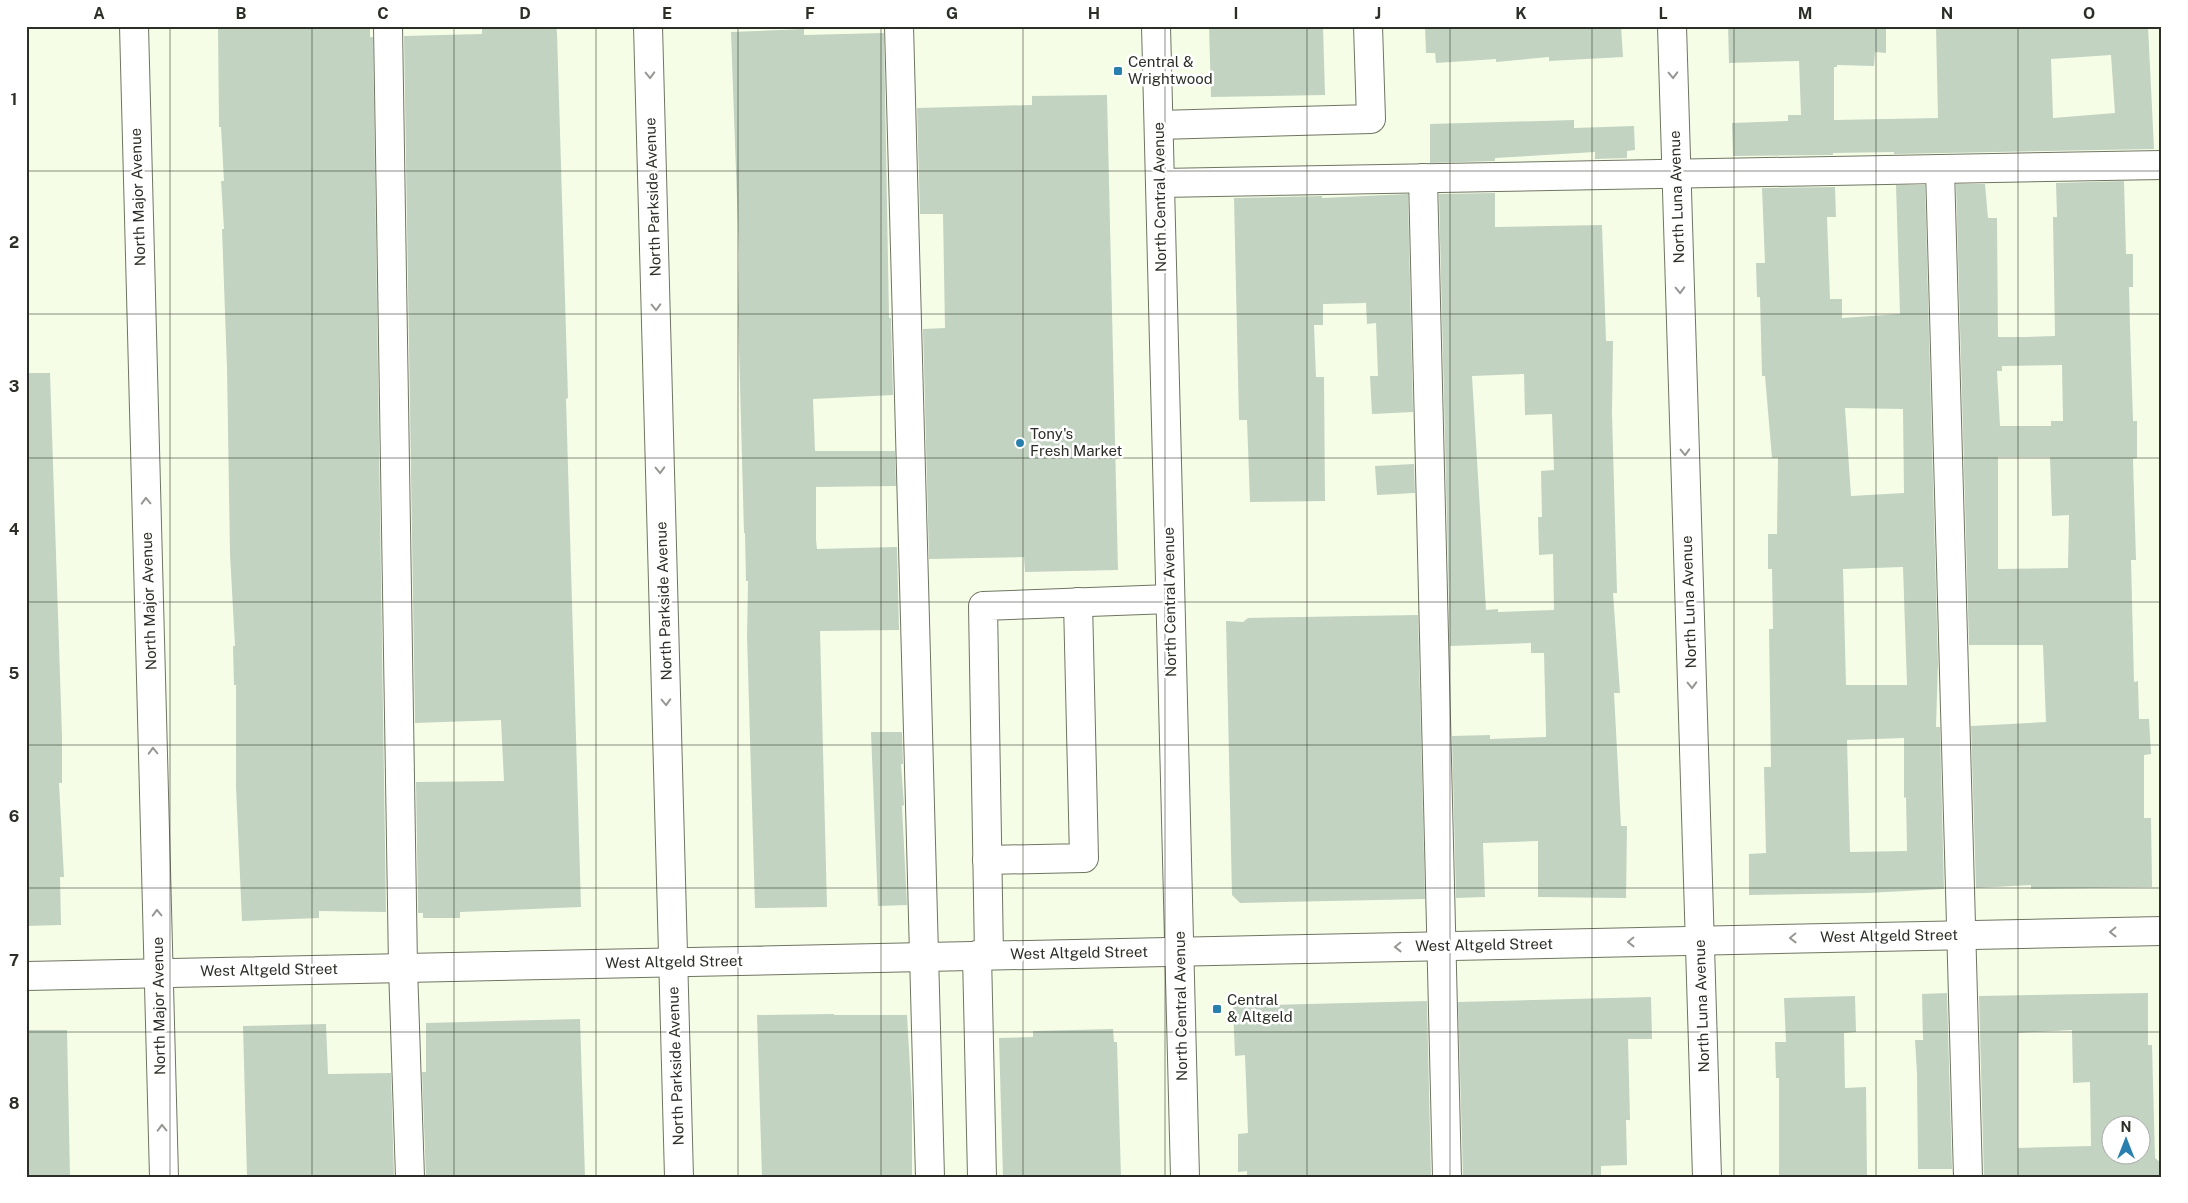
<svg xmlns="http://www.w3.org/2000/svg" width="2188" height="1203" font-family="'Public Sans',sans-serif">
	<rect width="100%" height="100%" fill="#f6fde7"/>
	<!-- building -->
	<g fill="#c2d3c2" fill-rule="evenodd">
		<polygon points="218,26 370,26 370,37 373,37 386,912 319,911 319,918 242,921 236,787 236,685 234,685 233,646 235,646 230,554 227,368 222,229 224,229 221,181 224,181 221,127 219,127"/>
		<polygon points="482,26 556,26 557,33 568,398 566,399 581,907 460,912 460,918 423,918 423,913 418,913 416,782 504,781 501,720 415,723 404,36 482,34"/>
		<polygon points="1209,26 1323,26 1325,95 1211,97"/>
		<polygon points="1425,26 1621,26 1623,57 1549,61 1549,57 1496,62 1496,59 1436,63 1435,53 1426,53"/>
		<path d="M 1728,26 L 1886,26 L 1886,53 L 1875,52 L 1874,66 L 1837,65 L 1837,67 L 1834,67 L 1834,120 L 1938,118 L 1936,26 L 2148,26 L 2154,149 L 1894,154 L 1894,152 L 1833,153 L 1833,155 L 1733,156 L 1732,123 L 1788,121 L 1788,115 L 1801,115 L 1799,61 L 1729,63 ZM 2111,55 L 2115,113 L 2053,118 L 2051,59 Z"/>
		<polygon points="804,29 804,35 884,33 889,318 891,318 893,395 813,399 815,451 895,451 896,486 816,487 816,540 817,549 897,547 899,630 820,631 827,907 755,908 747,636 748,581 746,581 745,533 744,533 738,311 739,256 731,32"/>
		<polygon points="1107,95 1118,570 1025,572 1024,557 929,559 923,329 945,328 943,214 920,214 917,108 1032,105 1032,96"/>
		<polygon points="1574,120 1574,128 1634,126 1635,150 1627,151 1627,158 1595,159 1595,152 1495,158 1495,161 1430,163 1430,124"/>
		<path d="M 2124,181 L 2126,254 L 2133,254 L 2133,287 L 2129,287 L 2130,327 L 2133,421 L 2137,421 L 2137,458 L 2133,459 L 2136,560 L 2131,560 L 2134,682 L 2138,681 L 2139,719 L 2149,719 L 2151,754 L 2144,755 L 2144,818 L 2151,818 L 2152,887 L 2031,889 L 2031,885 L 1976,888 L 1971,726 L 2046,722 L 2043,645 L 1969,645 L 1956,184 L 1985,184 L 1988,218 L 1997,218 L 1998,337 L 2025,337 L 2055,336 L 2053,217 L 2057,217 L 2056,183 ZM 2062,365 L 2063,421 L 2051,421 L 2051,426 L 2000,426 L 1997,371 L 2002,371 L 2002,366 ZM 1998,457 L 2050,457 L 2052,516 L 2069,515 L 2068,568 L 1998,569 Z"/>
		<path d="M 1896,185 L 1925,185 L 1938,663 L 1936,727 L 1940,727 L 1944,889 L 1867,893 L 1749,895 L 1749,854 L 1766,853 L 1764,767 L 1771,767 L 1769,629 L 1773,629 L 1772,569 L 1768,569 L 1768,534 L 1777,534 L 1778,458 L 1772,458 L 1765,376 L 1762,376 L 1760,297 L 1757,297 L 1756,263 L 1765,263 L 1762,188 L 1835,187 L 1836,217 L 1827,217 L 1830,299 L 1842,299 L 1842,318 L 1900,314 ZM 1845,408 L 1903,409 L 1904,493 L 1851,496 ZM 1903,567 L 1907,685 L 1846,685 L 1843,569 ZM 1904,738 L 1904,798 L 1906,797 L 1907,851 L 1850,852 L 1847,740 Z"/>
		<path d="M 1495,193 L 1495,227 L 1602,225 L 1606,341 L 1613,341 L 1612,413 L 1617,593 L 1613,593 L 1620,693 L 1614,693 L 1621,826 L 1627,826 L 1626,898 L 1538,897 L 1538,841 L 1483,843 L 1485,897 L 1456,898 L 1452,736 L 1490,735 L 1490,739 L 1546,737 L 1546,732 L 1544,653 L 1531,653 L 1531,643 L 1450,646 L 1439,194 ZM 1524,374 L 1525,415 L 1552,414 L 1554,470 L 1541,471 L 1542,517 L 1538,517 L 1539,555 L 1553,554 L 1554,610 L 1498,612 L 1498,609 L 1486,610 L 1472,376 Z"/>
		<polygon points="1408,194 1413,412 1372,414 1370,376 1378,376 1376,323 1367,324 1366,303 1323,304 1323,325 1314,325 1316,377 1324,377 1325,501 1250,502 1247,420 1239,420 1234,198 1322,196 1322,198"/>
		<polygon points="26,373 50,373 62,736 62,783 59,783 64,877 60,877 61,925 26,926"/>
		<polygon points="1414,464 1415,493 1377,495 1375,466"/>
		<polygon points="1418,615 1425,899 1240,903 1232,895 1226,621 1243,622 1248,618"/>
		<polygon points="871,732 902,732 903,764 901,764 904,805 902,806 907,905 878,906"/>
		<polygon points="1947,993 1952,1169 1918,1169 1917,1073 1915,1040 1923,1040 1922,994"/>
		<path d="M 2148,993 L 2148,1045 L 2152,1045 L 2155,1158 L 2162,1164 L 2162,1177 L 1984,1177 L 1979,996 ZM 2072,1030 L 2073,1083 L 2090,1082 L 2091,1146 L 2018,1148 L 2018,1033 ZM 2110,1126 L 2140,1126 L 2140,1156 L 2110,1156 Z"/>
		<polygon points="1855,996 1856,1032 1844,1033 1845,1088 1866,1087 1867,1177 1779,1177 1779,1078 1776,1078 1775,1042 1786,1042 1784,998"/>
		<polygon points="1651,997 1652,1039 1628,1039 1630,1120 1626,1120 1627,1165 1601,1166 1601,1177 1463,1177 1458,1002"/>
		<polygon points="1427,1001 1431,1177 1247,1177 1247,1171 1238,1172 1238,1134 1248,1133 1245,1055 1235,1056 1233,1006"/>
		<polygon points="834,1014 834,1015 907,1015 912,1102 912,1177 762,1177 757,1015"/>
		<polygon points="580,1019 585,1177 426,1177 422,1072 426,1072 426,1023"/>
		<polygon points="326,1024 328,1074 391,1073 394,1177 247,1177 243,1026"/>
		<polygon points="1113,1029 1114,1042 1117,1042 1121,1177 1003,1177 999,1038 1033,1037 1033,1031"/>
		<polygon points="26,1030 67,1030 70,1177 26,1177"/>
	</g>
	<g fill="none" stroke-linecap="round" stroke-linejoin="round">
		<defs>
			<g id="minor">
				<polyline points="134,26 164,1177"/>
				<polyline points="388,26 403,967 410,1177"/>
				<polyline points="648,26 679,1177"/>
				<polyline points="899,26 930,1177"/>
				<polyline points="1156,26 1185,1177"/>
				<polyline points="1672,26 1707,1177"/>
				<polyline points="1159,125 1371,119 1368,26"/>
				<polyline points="1940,169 1968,1177"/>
				<polyline points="1423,178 1447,1177"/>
				<polyline points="1160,183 2162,165"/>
				<polyline points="987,860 1084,858 1078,602"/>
				<polyline points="977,955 982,1177"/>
				<polyline points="989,955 983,606 1170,599"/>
				<polyline points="26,976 2162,931"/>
			</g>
		</defs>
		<!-- minor casing -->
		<use href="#minor" stroke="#6f7562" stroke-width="30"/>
		<!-- minor -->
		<use href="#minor" stroke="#fff" stroke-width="28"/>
	</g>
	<!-- one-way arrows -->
	<defs><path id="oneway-chevron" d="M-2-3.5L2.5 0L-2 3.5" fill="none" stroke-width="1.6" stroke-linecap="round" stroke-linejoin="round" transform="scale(1.25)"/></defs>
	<g stroke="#969793">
		<use href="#oneway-chevron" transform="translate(650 75) rotate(88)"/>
		<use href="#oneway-chevron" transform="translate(1673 75) rotate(88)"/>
		<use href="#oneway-chevron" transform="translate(1680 290) rotate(88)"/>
		<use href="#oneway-chevron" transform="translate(656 307) rotate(88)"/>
		<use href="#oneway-chevron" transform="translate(1685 452) rotate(88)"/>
		<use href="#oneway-chevron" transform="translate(660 470) rotate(88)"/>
		<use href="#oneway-chevron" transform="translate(146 501) rotate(-92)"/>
		<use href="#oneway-chevron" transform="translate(1692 685) rotate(88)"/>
		<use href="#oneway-chevron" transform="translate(666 702) rotate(88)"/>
		<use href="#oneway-chevron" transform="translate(153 751) rotate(-92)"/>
		<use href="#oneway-chevron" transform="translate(157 913) rotate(-92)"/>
		<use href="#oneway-chevron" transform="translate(2113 932) rotate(179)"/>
		<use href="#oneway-chevron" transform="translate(1793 938) rotate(179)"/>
		<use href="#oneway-chevron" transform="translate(1631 942) rotate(179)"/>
		<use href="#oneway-chevron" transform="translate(1398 947) rotate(179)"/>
		<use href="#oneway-chevron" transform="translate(162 1128) rotate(-91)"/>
	</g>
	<!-- grid -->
	<path fill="none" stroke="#2c2f27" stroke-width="1" stroke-opacity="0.55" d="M 170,26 L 170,1177M 312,26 L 312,1177M 454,26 L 454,1177M 596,26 L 596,1177M 738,26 L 738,1177M 881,26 L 881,1177M 1023,26 L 1023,1177M 1165,26 L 1165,1177M 1307,26 L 1307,1177M 1450,26 L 1450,1177M 1592,26 L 1592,1177M 1734,26 L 1734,1177M 1876,26 L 1876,1177M 2018,26 L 2018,1177M 26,171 L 2162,171M 26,314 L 2162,314M 26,458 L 2162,458M 26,602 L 2162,602M 26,745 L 2162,745M 26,888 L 2162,888M 26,1032 L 2162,1032"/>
	<!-- markers -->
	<g fill="#2980af" stroke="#fff" stroke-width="2">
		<rect x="1113" y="66" width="10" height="10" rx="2.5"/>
		<circle cx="1020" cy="443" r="5"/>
		<rect x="1212" y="1004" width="10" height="10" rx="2.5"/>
	</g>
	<g text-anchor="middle" stroke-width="5" stroke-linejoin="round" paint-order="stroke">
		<!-- poi labels -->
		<g font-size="15" fill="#2c2f27" stroke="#fff" text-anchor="start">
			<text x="1128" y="67">Central &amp;<tspan x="1128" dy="17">Wrightwood</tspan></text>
			<text x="1030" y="439">Tony's<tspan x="1030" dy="17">Fresh Market</tspan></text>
			<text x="1227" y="1005">Central<tspan x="1227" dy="17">&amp; Altgeld</tspan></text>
		</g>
		<!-- street labels -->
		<g font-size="15" fill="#2c2f27" stroke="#fff">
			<text transform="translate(138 197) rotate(-92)" y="5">North Major Avenue</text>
			<text transform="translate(653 197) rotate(-92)" y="5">North Parkside Avenue</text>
			<text transform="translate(1160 197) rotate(-91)" y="5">North Central Avenue</text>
			<text transform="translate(1677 197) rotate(-92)" y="5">North Luna Avenue</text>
			<text transform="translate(149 601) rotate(-92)" y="5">North Major Avenue</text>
			<text transform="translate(664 601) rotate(-92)" y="5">North Parkside Avenue</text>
			<text transform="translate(1170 602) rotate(-91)" y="5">North Central Avenue</text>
			<text transform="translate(1689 602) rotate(-92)" y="5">North Luna Avenue</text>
			<text transform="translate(1889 936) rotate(-1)" y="5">West Altgeld Street</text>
			<text transform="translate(1484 945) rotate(-1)" y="5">West Altgeld Street</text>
			<text transform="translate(1079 953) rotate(-1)" y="5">West Altgeld Street</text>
			<text transform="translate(674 962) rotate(-1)" y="5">West Altgeld Street</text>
			<text transform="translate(269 970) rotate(-1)" y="5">West Altgeld Street</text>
			<text transform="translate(159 1006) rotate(-91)" y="5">North Major Avenue</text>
			<text transform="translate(1181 1006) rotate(-91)" y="5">North Central Avenue</text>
			<text transform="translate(1702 1006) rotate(-92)" y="5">North Luna Avenue</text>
			<text transform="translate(676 1066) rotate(-92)" y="5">North Parkside Avenue</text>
		</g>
	</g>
	<!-- border -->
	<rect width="2188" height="1203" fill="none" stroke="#ffffff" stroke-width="55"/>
	<!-- north arrow -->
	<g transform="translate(2126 1140)"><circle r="24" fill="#ffffff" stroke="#abaca9"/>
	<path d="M0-4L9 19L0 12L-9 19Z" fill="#2980af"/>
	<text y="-8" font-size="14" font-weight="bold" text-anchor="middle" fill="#2c2f27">N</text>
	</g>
	<rect x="28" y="28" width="2132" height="1148" fill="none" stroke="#2c2f27" stroke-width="2"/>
	<g font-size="16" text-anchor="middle" font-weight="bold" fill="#2c2f27">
		<text x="99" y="19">A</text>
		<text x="241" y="19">B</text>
		<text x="383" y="19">C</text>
		<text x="525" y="19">D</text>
		<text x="667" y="19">E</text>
		<text x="810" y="19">F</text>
		<text x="952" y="19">G</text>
		<text x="1094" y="19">H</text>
		<text x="1236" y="19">I</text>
		<text x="1378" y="19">J</text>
		<text x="1521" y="19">K</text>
		<text x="1663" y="19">L</text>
		<text x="1805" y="19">M</text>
		<text x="1947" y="19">N</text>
		<text x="2089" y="19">O</text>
		<text x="14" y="105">1</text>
		<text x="14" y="248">2</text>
		<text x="14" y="392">3</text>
		<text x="14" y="535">4</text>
		<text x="14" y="679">5</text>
		<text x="14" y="822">6</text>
		<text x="14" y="966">7</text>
		<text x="14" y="1109">8</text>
	</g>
</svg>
